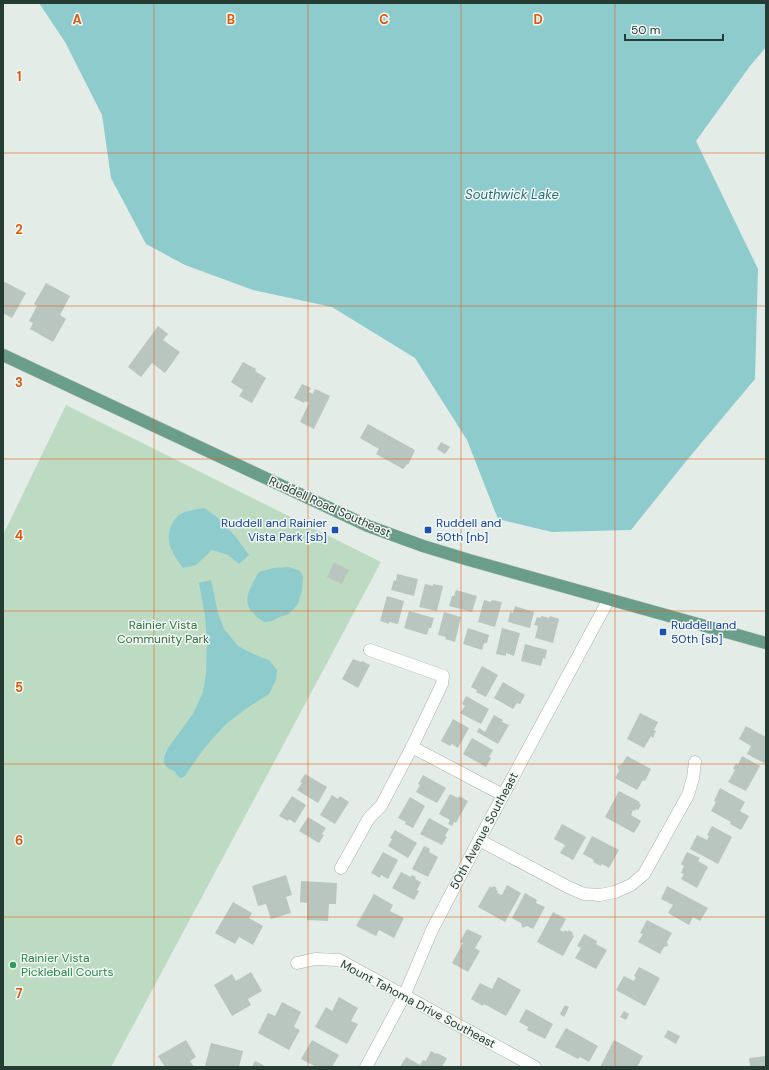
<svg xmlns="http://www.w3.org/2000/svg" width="769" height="1070" font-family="'DM Sans',sans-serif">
	<rect width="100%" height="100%" fill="#e3ece7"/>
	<!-- green -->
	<polygon fill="#bddbc2" points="66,405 381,562 111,1067 3,1067 3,535"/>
	<!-- water -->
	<g fill="#8ecbcd">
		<polygon points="39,3 766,3 766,47 750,66 696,141 758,269 755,379 687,460 631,530 552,532 498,519 467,440 415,358 332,307 253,290 185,265 146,244 111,178 102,115 65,42"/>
		<path d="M 204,508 L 218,518 L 235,536 L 249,555 L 239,564 L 228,555 L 212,550 L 196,565 L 183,568 C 178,561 173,555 170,546 C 166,534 172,516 185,512 C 191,510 198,509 204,508 Z"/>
		<path d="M 289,567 L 300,571 L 303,577 L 302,590 L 298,604 L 289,614 L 279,617 L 272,621 L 264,622 C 239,605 246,595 259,572 L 273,568 Z"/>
		<polygon points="211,580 218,613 224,629 238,646 253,654 269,660 277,670 276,680 269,694 247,708 226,724 213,738 200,754 184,777 180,778 174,771 169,769 166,766 164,763 164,757 168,748 193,714 203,692 206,674 207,641 205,616 199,583"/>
	</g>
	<!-- building -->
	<g fill="#b8c6bf">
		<polygon points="3,281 26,293 12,318 3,313"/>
		<polygon points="46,283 70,296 60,315 66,319 53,342 30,329 33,323 29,321 37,306 34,304"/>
		<polygon points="158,326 168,334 163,340 180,352 165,373 152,363 141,377 128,367"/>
		<polygon points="243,362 256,369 255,371 266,378 252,403 239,396 243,390 231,382"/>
		<polygon points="302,384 311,388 309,392 313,394 315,389 330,396 314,429 300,422 309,403 305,401 304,403 294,398"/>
		<polygon points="368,424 415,450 408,465 407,464 403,469 376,454 379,449 360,438"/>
		<polygon points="441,442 450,447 445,454 437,449"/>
		<polygon points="334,562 349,570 342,584 327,577"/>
		<polygon points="397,574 418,579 414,596 391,590 394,580 396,581"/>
		<polygon points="425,584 433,586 433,584 443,586 437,611 419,607"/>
		<polygon points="456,590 477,596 472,612 449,606 452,596 454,596"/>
		<polygon points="387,596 404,601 398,624 389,622 389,624 380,621"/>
		<polygon points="484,600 491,602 492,600 502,602 495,627 478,622"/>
		<polygon points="515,606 534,612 530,628 508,622 510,612 513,613"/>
		<polygon points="409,611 434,618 431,628 429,628 427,635 404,628"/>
		<polygon points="444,612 461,617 455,642 445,639 446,637 438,635"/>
		<polygon points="541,616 549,618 550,616 559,619 553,643 535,638 538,626 534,625 537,617 541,618"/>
		<polygon points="468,628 489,635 487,643 484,643 482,650 463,644"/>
		<polygon points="502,628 520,633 514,656 506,653 506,656 496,654"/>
		<polygon points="525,644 547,650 545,659 543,658 541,666 521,661"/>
		<polygon points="353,659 361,662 362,661 370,665 358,688 342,679"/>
		<polygon points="482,666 498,675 486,697 476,692 477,690 471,687"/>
		<polygon points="503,682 525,695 520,704 517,703 513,709 494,698"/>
		<polygon points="466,696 489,709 481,724 460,713 465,706 462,704"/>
		<polygon points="640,713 658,722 654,730 656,731 653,738 651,736 644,748 627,739"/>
		<polygon points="494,715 503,720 502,722 509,725 498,744 477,732 479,728 485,732"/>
		<polygon points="453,719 469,728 458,748 452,744 450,746 441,741"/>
		<polygon points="746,726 766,737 766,764 747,754 751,746 739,739"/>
		<polygon points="472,738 493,750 489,757 491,758 486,767 463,754"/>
		<polygon points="627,756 651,769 645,781 643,780 637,790 615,778 619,771 617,766 622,764"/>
		<polygon points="742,756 760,766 746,791 728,782 735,770 733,769 736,763 738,765"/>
		<polygon points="305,774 327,787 318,803 297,790 302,783 300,782"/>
		<polygon points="423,775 446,788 437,803 416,792 420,785 418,784"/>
		<polygon points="720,788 745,802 740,811 749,816 741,830 730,824 731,822 711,811 716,802 714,801"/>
		<polygon points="619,791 640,802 639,804 641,805 638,810 636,809 635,811 633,810 631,815 641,821 634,833 605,817"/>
		<polygon points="450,794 458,798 459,796 468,801 456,823 454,822 452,826 448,824 450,820 439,814"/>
		<polygon points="332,795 338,799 340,796 349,802 335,824 320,815"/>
		<polygon points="292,796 306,805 295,823 289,819 288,821 279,816"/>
		<polygon points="410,797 425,806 413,828 405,824 406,822 398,818"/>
		<polygon points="308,817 326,828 322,834 324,835 319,843 299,831"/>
		<polygon points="429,818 449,829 445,836 447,837 442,845 420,834"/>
		<polygon points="562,824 586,837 573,860 560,853 565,845 554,839"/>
		<polygon points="712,826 732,837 718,864 690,849 697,835 707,840 709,836 707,835"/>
		<polygon points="395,830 417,843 408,858 388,846 392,839 390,838"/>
		<polygon points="592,836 619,850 609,868 602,864 601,866 593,862 594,860 583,854"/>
		<polygon points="424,846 430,849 429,852 438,857 428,877 412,869"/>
		<polygon points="383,852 398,860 388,879 381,875 380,878 371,873"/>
		<polygon points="687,852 700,858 698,861 708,867 697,888 681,879 684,874 681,873 684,866 681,864"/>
		<polygon points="401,872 411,877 412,875 416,877 415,879 421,882 417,890 419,891 414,900 392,888"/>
		<polygon points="286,875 292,895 286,897 291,913 271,919 266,904 258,906 252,886"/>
		<polygon points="301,881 337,883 336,904 329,904 328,921 307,920 307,903 300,902"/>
		<polygon points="507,885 521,893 505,922 478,907 490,886 492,888 493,886 497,888 496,890 498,891 497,893 502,895"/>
		<polygon points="667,886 708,908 700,921 693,917 689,925 668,913 673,905 661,899"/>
		<polygon points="525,893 537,900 536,903 545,907 533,929 527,926 522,928 521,923 512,918"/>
		<polygon points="374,894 393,905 390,911 404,918 394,938 379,930 376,936 356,926"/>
		<polygon points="233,902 252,913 249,918 263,926 253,945 239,937 235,944 215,933"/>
		<polygon points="553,912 566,919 560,930 564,932 565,930 568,932 569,930 573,933 572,934 574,936 563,956 537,942"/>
		<polygon points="647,920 672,933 667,942 668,946 664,947 660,954 638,942 643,934 640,933"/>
		<polygon points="467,929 482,936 475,948 480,951 468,972 452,963 463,943 460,942"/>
		<polygon points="584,934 597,941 596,944 607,950 596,969 575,958 581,948 577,946"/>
		<polygon points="639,967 660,978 645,1006 616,990 624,976 634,981 636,977 634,976"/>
		<polygon points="251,972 262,991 248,999 251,1005 232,1016 214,985 232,974 236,981"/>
		<polygon points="498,977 521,990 506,1016 484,1004 483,1006 471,999 480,983 492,989"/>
		<polygon points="339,997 358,1008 351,1021 358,1024 347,1044 315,1027 326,1007 332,1011"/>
		<polygon points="282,1002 301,1012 294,1027 300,1030 289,1050 258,1033 268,1013 275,1016"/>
		<polygon points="565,1005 569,1007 564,1017 560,1014"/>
		<polygon points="526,1009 553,1024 545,1039 527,1030 528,1027 519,1022"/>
		<polygon points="624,1011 629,1014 626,1020 620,1017"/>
		<polygon points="566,1028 598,1046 589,1062 580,1057 578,1059 555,1047"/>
		<polygon points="668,1030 680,1036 676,1044 664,1037"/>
		<polygon points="186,1040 196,1057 190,1061 194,1067 165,1067 158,1056"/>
		<polygon points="312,1040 339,1055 332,1067 316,1067 301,1059"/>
		<polygon points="614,1040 643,1056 637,1067 600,1067"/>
		<polygon points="211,1043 243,1051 239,1067 205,1066"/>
		<polygon points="431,1051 436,1054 437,1053 447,1058 442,1067 400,1067 406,1057 420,1065 423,1060 426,1061"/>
		<polygon points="766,1056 766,1067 750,1067 749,1058"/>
		<polygon points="255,1061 267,1067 252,1067"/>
	</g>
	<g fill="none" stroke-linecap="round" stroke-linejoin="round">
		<defs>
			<g id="minor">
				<polyline points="412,747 503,795"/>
				<polyline points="479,840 568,887 584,894 600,895 615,892 631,885 644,874 688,795 693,778 695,762"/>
				<polyline points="341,868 369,818 381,806 412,747 442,684 443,676 370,650"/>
				<polyline points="297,963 315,959 339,960 535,1067"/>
				<polyline points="366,1067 404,996 432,930 479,840 609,599"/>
			</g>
			<polyline id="major" points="3,355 368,526 423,546 469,560 766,643"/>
		</defs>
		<!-- minor casing -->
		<use href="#minor" stroke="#a6b4ad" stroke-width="13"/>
		<!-- major casing -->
		<use href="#major" stroke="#c2c8c6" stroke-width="13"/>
		<!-- minor -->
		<use href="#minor" stroke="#fff" stroke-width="12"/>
		<!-- major -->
		<use href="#major" stroke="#6a9e8b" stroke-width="12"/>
	</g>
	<!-- grid -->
	<path fill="none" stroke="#de580e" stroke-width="1" stroke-opacity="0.55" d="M 154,3 L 154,1067M 308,3 L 308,1067M 461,3 L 461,1067M 615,3 L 615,1067M 3,153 L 766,153M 3,306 L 766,306M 3,459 L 766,459M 3,611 L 766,611M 3,764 L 766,764M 3,917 L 766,917"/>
	<!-- markers -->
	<g fill="#1a4fb4" stroke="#f3f8f5" stroke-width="1.5">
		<rect x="331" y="526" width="8" height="8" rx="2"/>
		<rect x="424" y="526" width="8" height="8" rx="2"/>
		<rect x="659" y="628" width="8" height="8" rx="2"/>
	</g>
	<circle fill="#2e9e5b" stroke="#f3f8f5" stroke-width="1.5" cx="13" cy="965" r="4"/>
	<g text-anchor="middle" stroke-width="3" stroke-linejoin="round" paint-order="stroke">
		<!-- street labels -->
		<g font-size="12" fill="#243c33" stroke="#f3f8f5">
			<text transform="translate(330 507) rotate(24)" y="4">Ruddell Road Southeast</text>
			<text transform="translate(484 831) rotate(-62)" y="4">50th Avenue Southeast</text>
			<text transform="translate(418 1004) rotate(28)" y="4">Mount Tahoma Drive Southeast</text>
		</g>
		<!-- transit labels -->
		<g font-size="12" fill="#164399" stroke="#f3f8f5" text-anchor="start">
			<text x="327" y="527" text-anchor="end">Ruddell and Rainier<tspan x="327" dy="14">Vista Park [sb]</tspan></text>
			<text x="436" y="527">Ruddell and<tspan x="436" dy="14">50th [nb]</tspan></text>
			<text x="671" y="629">Ruddell and<tspan x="671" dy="14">50th [sb]</tspan></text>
		</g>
		<!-- park labels -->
		<g font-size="12" fill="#307042" stroke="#f3f8f5">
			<text x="163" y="629">Rainier Vista<tspan x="163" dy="14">Community Park</tspan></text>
		</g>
		<!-- leisure labels -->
		<g font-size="12" fill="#27864d" stroke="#f3f8f5" text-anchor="start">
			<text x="21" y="962">Rainier Vista<tspan x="21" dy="14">Pickleball Courts</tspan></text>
		</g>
		<!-- water labels -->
		<g font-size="13" font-style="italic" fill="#217074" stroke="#f3f8f5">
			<text x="512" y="199">Southwick Lake</text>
		</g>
	</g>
	<g font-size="13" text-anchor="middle" font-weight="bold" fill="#de580e" stroke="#f3f8f5" stroke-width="3" stroke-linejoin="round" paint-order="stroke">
		<text x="77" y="24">A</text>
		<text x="231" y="24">B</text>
		<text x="384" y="24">C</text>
		<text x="538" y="24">D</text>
		<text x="19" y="81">1</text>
		<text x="19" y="234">2</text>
		<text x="19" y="387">3</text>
		<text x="19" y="540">4</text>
		<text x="19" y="692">5</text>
		<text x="19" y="845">6</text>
		<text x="19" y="998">7</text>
	</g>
	<!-- border -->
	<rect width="769" height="1070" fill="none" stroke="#243c33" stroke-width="8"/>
	<!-- scale -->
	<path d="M625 34v6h98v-6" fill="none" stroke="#243c33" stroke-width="2"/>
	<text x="631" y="34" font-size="12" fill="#243c33" stroke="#f3f8f5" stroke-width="3" paint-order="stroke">50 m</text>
</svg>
